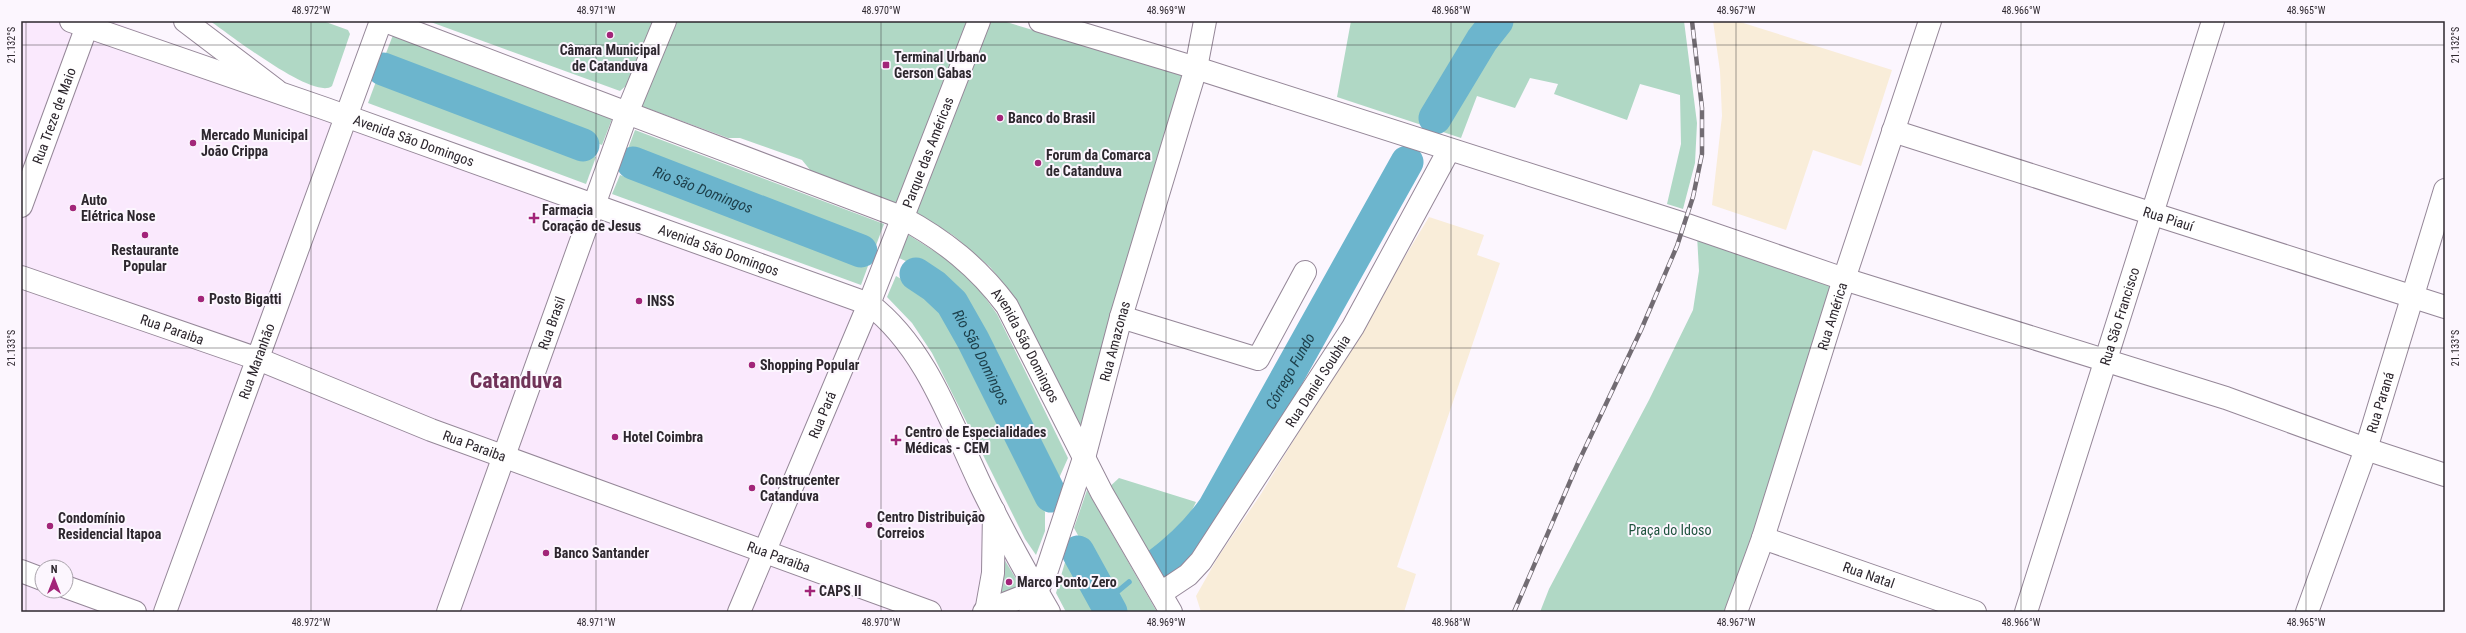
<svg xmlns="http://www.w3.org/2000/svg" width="2466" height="633" font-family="'Roboto Condensed',sans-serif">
	<rect width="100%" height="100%" fill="#fcf6fe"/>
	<!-- built -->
	<path fill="#fae9fd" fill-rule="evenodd" d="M 21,21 L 111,21 L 641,218 L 869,309 L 896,338 L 1049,612 L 21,612 ZM 42,567 L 66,567 L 66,591 L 42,591 Z"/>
	<!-- industrial -->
	<g fill="#f9edd9">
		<polygon points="1713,21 1737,21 1892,70 1861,166 1813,150 1786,230 1712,205 1722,116 1720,71"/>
		<polygon points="1429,217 1484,235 1477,255 1500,263 1397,567 1416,574 1404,612 1201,612 1196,596 1218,557 1261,494"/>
	</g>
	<!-- green -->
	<g fill="#b0d8c5">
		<path d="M 210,21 L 323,21 L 348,30 L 350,34 L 332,86 C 314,101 228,33 210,21 Z"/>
		<polygon points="428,21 654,21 628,84 620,91"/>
		<polygon points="674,21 1003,21 1183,75 1108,324 1081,428 1016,299 990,267 954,236 920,215 811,171 802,160 740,138 728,138 641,106"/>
		<polygon points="1351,21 1684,21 1697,123 1695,163 1683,209 1667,204 1681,144 1680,95 1640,84 1627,120 1554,94 1558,84 1530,78 1515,108 1477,96 1461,138 1337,97"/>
		<polygon points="393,35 612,119 602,145 383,61"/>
		<polygon points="378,76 596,157 586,184 368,103"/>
		<polygon points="635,130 884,224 875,248 626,154"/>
		<polygon points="620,175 868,266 861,285 612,194"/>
		<polygon points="907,234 947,259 979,289 997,314 1068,458 1056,485 961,299 936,275 899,258"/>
		<polygon points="1697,235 1831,286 1756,534 1726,612 1540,612 1549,589 1649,400 1693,310 1699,271"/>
		<polygon points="896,276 917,288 939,306 959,339 1045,512 1045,531 1036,555 1025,539 932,353 912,323 887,297"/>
		<path d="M 1119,478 L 1196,502 C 1185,526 1168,548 1144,557 L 1105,491 Z"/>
		<polygon points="1087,490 1157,612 1120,612 1074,528"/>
		<polygon points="1068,552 1096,605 1100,612 1066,612 1056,593"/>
		<polygon points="1004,559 1021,587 1000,594"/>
	</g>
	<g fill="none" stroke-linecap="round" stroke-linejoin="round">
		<!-- stream -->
		<polyline stroke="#6cb5cd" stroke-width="5.5" points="1105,602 1129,582"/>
		<!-- river -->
		<g stroke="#6cb5cd" stroke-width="33">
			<polyline points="383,69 583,145"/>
			<polyline points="1435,118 1482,40 1497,21"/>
			<path id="s1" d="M 633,163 L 861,251"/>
			<path id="s2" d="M 916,274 L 934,286 L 952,303 L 973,340 L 1051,496"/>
			<polyline points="1078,552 1111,612"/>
			<path id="s3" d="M 1156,566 C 1179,549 1197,532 1214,508 L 1407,162"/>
		</g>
		<defs>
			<g id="minor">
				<polyline points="185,21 276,90"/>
				<polyline points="1040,21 1196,68"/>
				<path id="s4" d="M 1893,131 L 2445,307"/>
				<path id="s5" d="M 21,206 L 87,26"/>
				<path id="s6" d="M 21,277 L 258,359 L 431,430 L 930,612"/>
				<polyline points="1121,317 1258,359 1305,272"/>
				<path id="s7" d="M 1763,538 L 1975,612"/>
				<polyline points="21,571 42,579"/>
				<polyline points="66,587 135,612"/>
				<path id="s8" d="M 1161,593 L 1188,575 L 1201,561 L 1353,327 L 1449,150"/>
				<path id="s9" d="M 165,612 L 381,21"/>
				<path id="s10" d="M 448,612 L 627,113 L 665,21"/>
				<path id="s11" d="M 739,612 L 869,304 L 979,21"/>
				<polyline points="984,612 1037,591"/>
				<polyline points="986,612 993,573 994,511"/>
				<polyline points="1030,612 1037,591"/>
				<path id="s12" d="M 2307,612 L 2366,449 L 2445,190"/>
			</g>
			<g id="major">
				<path id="s13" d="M 71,21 L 326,109 L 869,304 C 926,347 951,423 981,486 C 1002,529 1025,571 1049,612"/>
				<path id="s14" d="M 385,21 L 901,217 C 944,240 978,267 1007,306 L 1102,493 L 1171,612"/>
				<polyline points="1196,68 1684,224 1844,279 2226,398 2366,449 2445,475"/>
				<path id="s15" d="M 1037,591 L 1047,570 L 1084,458 L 1121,317 L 1196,68 L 1205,21"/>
				<path id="s16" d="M 1736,612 L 1763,538 L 1844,279 L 1930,21"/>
				<path id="s17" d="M 2026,612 L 2213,21"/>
			</g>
		</defs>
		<!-- minor casing -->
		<use href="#minor" stroke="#958798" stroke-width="24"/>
		<!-- major casing -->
		<use href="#major" stroke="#958798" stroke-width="24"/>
		<!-- minor -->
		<use href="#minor" stroke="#fff" stroke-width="22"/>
		<!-- major -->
		<use href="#major" stroke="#fff" stroke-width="22"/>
		<defs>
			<polyline id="rail" points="1514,612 1578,463 1641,330 1677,246 1693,197 1702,154 1702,108 1692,21"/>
		</defs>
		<!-- rail casing -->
		<use href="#rail" stroke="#726c73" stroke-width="4.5"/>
		<!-- rail -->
		<use href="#rail" stroke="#fcf6fe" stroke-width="3" stroke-dasharray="9" stroke-linecap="butt"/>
	</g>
	<!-- ticks -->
	<path fill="none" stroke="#2d272e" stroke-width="1" stroke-opacity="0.45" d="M 26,21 L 26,612M 311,21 L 311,612M 596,21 L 596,612M 881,21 L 881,612M 1166,21 L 1166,612M 1451,21 L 1451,612M 1736,21 L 1736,612M 2021,21 L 2021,612M 2306,21 L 2306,612M 21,45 L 2445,45M 21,348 L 2445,348"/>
	<!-- markers -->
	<g fill="#a22579" stroke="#fcf6fe" stroke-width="1.5">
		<circle cx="610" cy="35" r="4"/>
		<rect x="882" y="61" width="8" height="8" rx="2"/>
		<circle cx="1000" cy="118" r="4"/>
		<circle cx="193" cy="143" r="4"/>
		<circle cx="1038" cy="163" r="4"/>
		<circle cx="73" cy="208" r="4"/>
		<path d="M532 212h4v4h4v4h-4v4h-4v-4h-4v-4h4z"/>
		<circle cx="145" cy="235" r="4"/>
		<circle cx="201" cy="299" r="4"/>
		<circle cx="639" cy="301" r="4"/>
		<circle cx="752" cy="365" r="4"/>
		<circle cx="615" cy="437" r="4"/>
		<path d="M894 434h4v4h4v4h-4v4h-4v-4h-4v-4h4z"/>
		<circle cx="752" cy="488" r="4"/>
		<circle cx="869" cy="525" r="4"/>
		<circle cx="50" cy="526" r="4"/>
		<circle cx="546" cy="553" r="4"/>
		<circle cx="1009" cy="582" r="4"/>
		<path d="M808 585h4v4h4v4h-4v4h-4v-4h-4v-4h4z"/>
	</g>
	<g text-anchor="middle" stroke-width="4" stroke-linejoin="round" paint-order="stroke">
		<!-- poi labels -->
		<g font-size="14" font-weight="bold" fill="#2d272e" stroke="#fcf6fe" text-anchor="start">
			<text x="610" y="55" text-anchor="middle">Câmara Municipal<tspan x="610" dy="16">de Catanduva</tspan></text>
			<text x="894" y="62">Terminal Urbano<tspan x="894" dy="16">Gerson Gabas</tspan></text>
			<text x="1008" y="123">Banco do Brasil</text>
			<text x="201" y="140">Mercado Municipal<tspan x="201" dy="16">João Crippa</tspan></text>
			<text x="1046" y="160">Forum da Comarca<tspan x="1046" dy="16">de Catanduva</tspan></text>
			<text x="81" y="205">Auto<tspan x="81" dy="16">Elétrica Nose</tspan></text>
			<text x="542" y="215">Farmacia<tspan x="542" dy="16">Coração de Jesus</tspan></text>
			<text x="145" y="255" text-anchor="middle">Restaurante<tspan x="145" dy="16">Popular</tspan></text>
			<text x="209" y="304">Posto Bigatti</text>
			<text x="647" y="306">INSS</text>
			<text x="760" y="370">Shopping Popular</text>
			<text x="905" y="437">Centro de Especialidades<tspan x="905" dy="16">Médicas - CEM</tspan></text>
			<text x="623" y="442">Hotel Coimbra</text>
			<text x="760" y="485">Construcenter<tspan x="760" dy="16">Catanduva</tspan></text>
			<text x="877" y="522">Centro Distribuição<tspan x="877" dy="16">Correios</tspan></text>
			<text x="58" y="523">Condomínio<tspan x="58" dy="16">Residencial Itapoa</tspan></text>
			<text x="554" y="558">Banco Santander</text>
			<text x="1017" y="587">Marco Ponto Zero</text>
			<text x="819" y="596">CAPS II</text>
		</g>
		<!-- street labels -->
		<g font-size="14" fill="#2d272e" stroke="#fcf6fe">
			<text dy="5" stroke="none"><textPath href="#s5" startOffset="96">Rua Treze de Maio</textPath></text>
			<text dy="5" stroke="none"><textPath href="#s13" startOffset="363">Avenida São Domingos</textPath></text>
			<text dy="5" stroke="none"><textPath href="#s11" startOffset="497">Parque das Américas</textPath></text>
			<text dy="5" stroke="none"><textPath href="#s4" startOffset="289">Rua Piauí</textPath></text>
			<text dy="5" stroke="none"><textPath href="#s13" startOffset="687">Avenida São Domingos</textPath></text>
			<text dy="5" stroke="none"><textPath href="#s17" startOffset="310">Rua São Francisco</textPath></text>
			<text dy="5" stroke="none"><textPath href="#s16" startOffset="311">Rua América</textPath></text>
			<text dy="5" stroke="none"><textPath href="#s10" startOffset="307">Rua Brasil</textPath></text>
			<text dy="5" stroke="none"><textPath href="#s6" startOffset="160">Rua Paraiba</textPath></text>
			<text dy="5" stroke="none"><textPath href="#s15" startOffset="262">Rua Amazonas</textPath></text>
			<text dy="5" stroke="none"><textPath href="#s14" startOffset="735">Avenida São Domingos</textPath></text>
			<text dy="5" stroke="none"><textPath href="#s9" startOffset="267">Rua Maranhão</textPath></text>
			<text dy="5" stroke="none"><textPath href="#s8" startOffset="266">Rua Daniel Soubhia</textPath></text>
			<text dy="5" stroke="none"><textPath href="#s12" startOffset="222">Rua Paraná</textPath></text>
			<text dy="5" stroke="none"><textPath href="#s11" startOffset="214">Rua Pará</textPath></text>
			<text dy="5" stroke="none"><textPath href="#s6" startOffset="484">Rua Paraiba</textPath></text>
			<text dy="5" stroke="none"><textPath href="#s6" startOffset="808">Rua Paraiba</textPath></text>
			<text dy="5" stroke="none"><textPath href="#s7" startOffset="112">Rua Natal</textPath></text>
		</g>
		<!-- park labels -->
		<g font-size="14" fill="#1f533e" stroke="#fcf6fe">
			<text x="1670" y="535">Praça do Idoso</text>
		</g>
		<!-- water labels -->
		<g font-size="15" font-style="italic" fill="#1c3e49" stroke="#fcf6fe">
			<text dy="5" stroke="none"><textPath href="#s1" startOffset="75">Rio São Domingos</textPath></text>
			<text dy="5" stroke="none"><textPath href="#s2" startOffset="108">Rio São Domingos</textPath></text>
			<text dy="5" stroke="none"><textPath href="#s3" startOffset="239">Córrego Fundo</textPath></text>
		</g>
		<!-- town labels -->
		<g font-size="22" font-weight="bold" fill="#703258" stroke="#fcf6fe">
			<text x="516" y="388">Catanduva</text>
		</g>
	</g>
	<!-- border -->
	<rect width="2466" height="633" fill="none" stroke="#fcf6fe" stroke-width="44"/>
	<!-- north arrow -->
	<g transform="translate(54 579)"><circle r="19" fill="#fcf6fe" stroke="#a9a3ab"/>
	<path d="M0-3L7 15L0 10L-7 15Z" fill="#a22579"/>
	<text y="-6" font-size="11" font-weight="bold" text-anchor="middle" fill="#2d272e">N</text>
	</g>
	<rect x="22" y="22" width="2422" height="589" fill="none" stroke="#2d272e" stroke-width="1.5"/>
	<g font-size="10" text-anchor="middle" fill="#2d272e">
		<text x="311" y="14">48.972°W</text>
		<text x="596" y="14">48.971°W</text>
		<text x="881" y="14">48.970°W</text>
		<text x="1166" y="14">48.969°W</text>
		<text x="1451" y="14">48.968°W</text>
		<text x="1736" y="14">48.967°W</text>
		<text x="2021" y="14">48.966°W</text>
		<text x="2306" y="14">48.965°W</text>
		<text transform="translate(11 45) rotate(-90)" y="4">21.132°S</text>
		<text transform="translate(2455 45) rotate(-90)" y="4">21.132°S</text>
		<text transform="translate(11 348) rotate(-90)" y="4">21.133°S</text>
		<text transform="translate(2455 348) rotate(-90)" y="4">21.133°S</text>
		<text x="311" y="626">48.972°W</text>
		<text x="596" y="626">48.971°W</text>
		<text x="881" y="626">48.970°W</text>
		<text x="1166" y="626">48.969°W</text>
		<text x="1451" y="626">48.968°W</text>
		<text x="1736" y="626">48.967°W</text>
		<text x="2021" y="626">48.966°W</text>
		<text x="2306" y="626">48.965°W</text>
	</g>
</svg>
